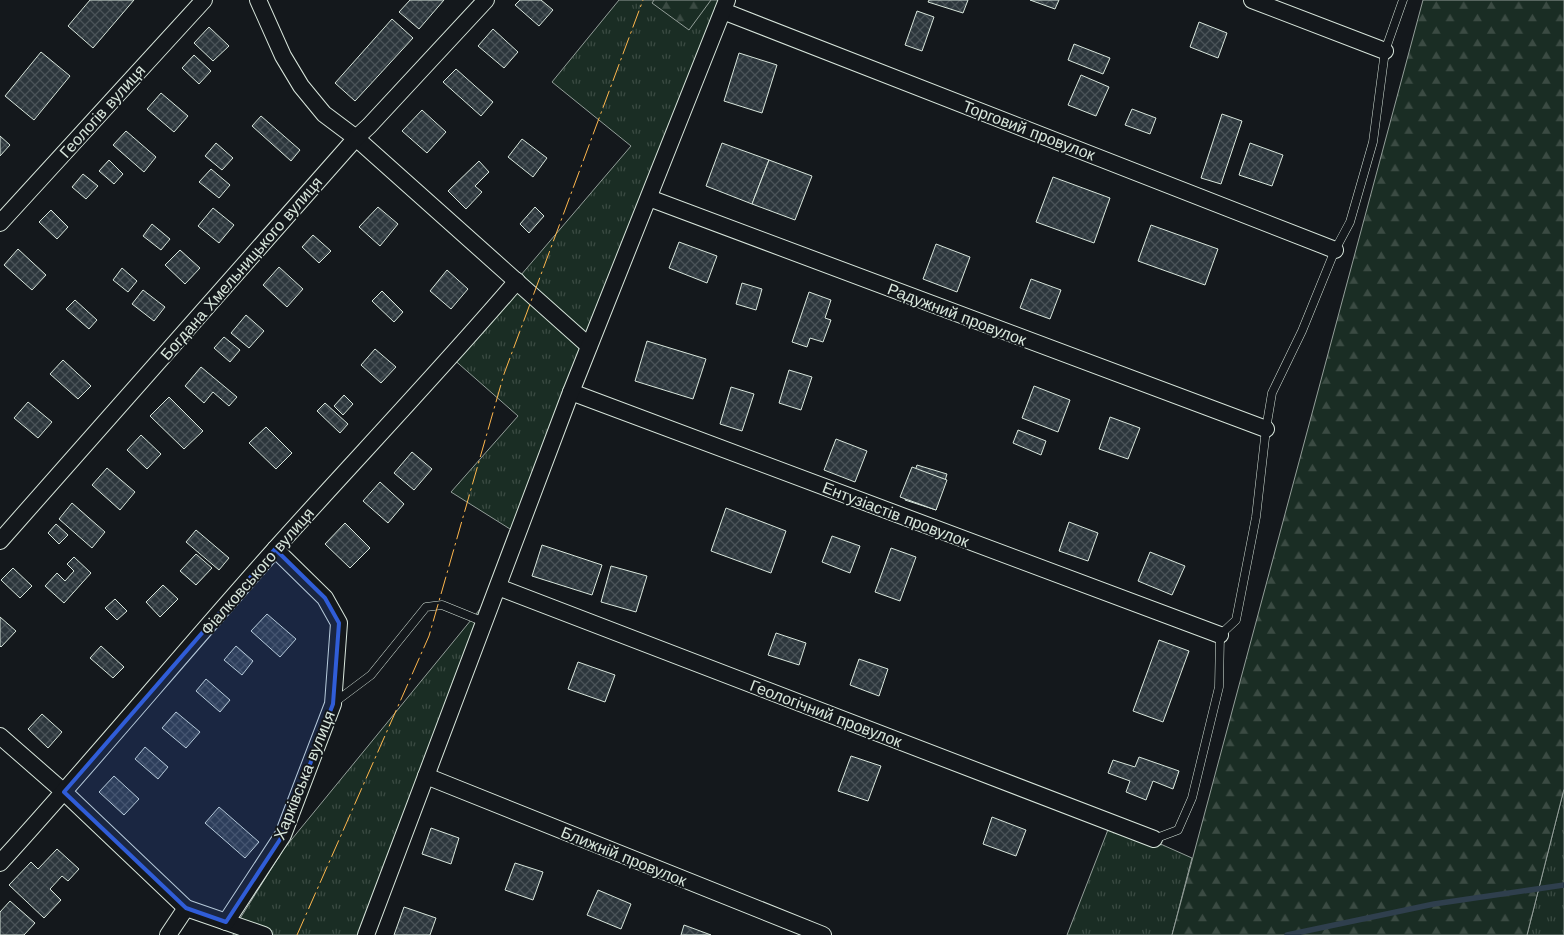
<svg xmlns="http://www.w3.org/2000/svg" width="1564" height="935" font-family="'Work Sans',sans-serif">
	<defs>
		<pattern id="grass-tufts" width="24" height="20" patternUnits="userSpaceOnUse" patternTransform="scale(1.25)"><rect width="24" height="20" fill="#1a2d24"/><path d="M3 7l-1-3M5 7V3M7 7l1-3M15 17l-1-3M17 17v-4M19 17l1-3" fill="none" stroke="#3b4b43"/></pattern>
		<pattern id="forest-firs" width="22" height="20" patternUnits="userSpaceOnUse" patternTransform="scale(1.25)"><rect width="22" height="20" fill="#1a2d24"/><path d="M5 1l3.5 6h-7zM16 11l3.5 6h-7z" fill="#3b4b43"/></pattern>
		<pattern id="building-cross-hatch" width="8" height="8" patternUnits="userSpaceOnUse" patternTransform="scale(1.25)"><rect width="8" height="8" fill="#2c363c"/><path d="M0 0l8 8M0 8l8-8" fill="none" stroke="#4a5358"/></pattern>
	</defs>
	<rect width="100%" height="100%" fill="#14181c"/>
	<!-- grass -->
	<g fill="url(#grass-tufts)" stroke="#939e99">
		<polygon points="619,0 727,0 518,534 451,492 518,416 451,357 631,146 552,82"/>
		<polygon points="498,587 366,935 233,935 236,925 283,850"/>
		<polygon points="1564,789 1564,935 1527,935"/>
		<polygon points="1111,822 1192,858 1172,935 1067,935"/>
	</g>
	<!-- forest -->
	<g fill="url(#forest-firs)" stroke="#939e99">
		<polygon points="654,0 711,0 689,30 652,3"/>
		<polygon points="1423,0 1564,0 1564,789 1527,935 1172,935"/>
	</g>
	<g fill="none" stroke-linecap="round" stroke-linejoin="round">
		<!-- stream -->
		<polyline stroke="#2f3f4d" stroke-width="5.5" points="1287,935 1434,904 1564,885"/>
	</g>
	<!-- building -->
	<g fill="url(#building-cross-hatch)" stroke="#d8e6dc">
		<polygon points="90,0 134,0 93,48 68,26"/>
		<polygon points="410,0 444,0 419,29 399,12"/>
		<polygon points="520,0 541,0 553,10 539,26 515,5"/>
		<polygon points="929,0 968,0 963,13 928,2"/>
		<polygon points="1030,0 1059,0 1055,9"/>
		<polygon points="917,11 934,17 922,51 905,45"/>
		<polygon points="392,19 413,38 355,101 335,83"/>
		<polygon points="1199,22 1227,33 1218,58 1190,47"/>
		<polygon points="209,27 229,46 213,61 194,43"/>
		<polygon points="493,29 518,52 504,68 478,46"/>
		<polygon points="1074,44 1110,58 1103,74 1068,60"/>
		<polygon points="41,52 70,76 34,120 5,96"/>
		<polygon points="739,53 777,65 762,113 724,101"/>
		<polygon points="194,55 211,71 199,84 182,68"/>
		<polygon points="456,69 493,102 481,116 443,82"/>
		<polygon points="1081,75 1109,87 1096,116 1068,105"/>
		<polygon points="161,93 188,116 174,132 147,109"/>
		<polygon points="1132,109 1156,118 1150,134 1125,125"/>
		<polygon points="422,110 446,132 427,153 402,131"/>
		<polygon points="1222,114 1242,121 1221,184 1201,178"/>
		<polygon points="261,116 300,150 291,161 252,126"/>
		<polygon points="126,131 156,157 144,172 113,145"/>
		<polygon points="0,136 10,145 0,156"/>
		<polygon points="522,139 547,158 533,177 508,157"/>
		<polygon points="216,143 233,158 222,170 205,156"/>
		<polygon points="722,143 769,160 752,204 706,186"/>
		<polygon points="1250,143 1283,155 1272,186 1239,175"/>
		<polygon points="109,160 123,174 114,184 99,171"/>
		<polygon points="769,160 812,176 795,220 752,204"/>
		<polygon points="479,161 489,172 475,186 482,192 466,209 448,191"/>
		<polygon points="211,169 230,185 219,198 199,182"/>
		<polygon points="83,174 98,186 86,199 72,187"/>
		<polygon points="1053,177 1110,198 1094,243 1036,222"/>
		<polygon points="378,207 398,224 380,246 359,227"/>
		<polygon points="535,207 544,216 529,233 520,224"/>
		<polygon points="213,208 234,225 219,243 198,226"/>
		<polygon points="51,210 68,227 57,239 39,222"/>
		<polygon points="152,224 170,239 161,250 143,236"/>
		<polygon points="1151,225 1218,249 1205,285 1138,261"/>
		<polygon points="313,235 331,251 319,263 302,247"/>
		<polygon points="679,242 717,256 707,283 669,268"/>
		<polygon points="936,244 970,257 957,292 923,279"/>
		<polygon points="18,249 46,275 32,290 4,265"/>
		<polygon points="180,250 200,268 185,284 165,265"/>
		<polygon points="279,267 303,289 287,307 263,285"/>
		<polygon points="122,268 137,281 128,292 113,280"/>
		<polygon points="447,270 468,289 451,309 430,291"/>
		<polygon points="1031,279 1061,290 1050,319 1020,308"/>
		<polygon points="742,283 762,289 756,310 736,304"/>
		<polygon points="143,290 165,307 154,321 132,304"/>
		<polygon points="382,291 403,312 394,322 372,301"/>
		<polygon points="809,292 831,300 825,318 831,320 823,342 810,338 807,347 792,342"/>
		<polygon points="75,300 97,320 89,329 66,309"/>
		<polygon points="246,315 264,331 249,348 231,333"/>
		<polygon points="224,337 240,350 230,362 214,348"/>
		<polygon points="647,341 706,359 693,399 635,381"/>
		<polygon points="375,349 396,367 381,383 361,365"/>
		<polygon points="63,360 91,386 78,399 50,374"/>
		<polygon points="201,367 237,397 229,406 213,392 204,403 185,386"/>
		<polygon points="789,370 812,377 801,410 779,403"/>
		<polygon points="1034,386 1070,400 1058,432 1022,418"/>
		<polygon points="731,387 754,394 742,431 720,424"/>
		<polygon points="344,395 353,404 343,415 334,406"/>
		<polygon points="169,397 203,431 184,449 150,416"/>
		<polygon points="28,402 52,422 38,438 14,418"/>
		<polygon points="325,403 348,424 340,433 317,411"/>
		<polygon points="1110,417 1140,428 1128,459 1099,449"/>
		<polygon points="266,427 292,453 276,469 249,443"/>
		<polygon points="1018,430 1046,441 1041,455 1013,443"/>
		<polygon points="141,435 161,454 147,469 127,450"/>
		<polygon points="836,439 867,451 855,482 824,470"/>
		<polygon points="412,452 432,469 414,490 394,473"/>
		<polygon points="917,465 947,474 936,510 905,500"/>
		<polygon points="912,467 947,480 936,510 900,497"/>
		<polygon points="107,468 135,492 120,510 92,485"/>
		<polygon points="380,482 404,504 388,523 363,501"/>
		<polygon points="72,503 105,532 92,548 59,519"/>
		<polygon points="726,508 786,531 771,573 711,551"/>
		<polygon points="1069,522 1098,533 1088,561 1059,551"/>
		<polygon points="345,523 370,548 350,568 325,544"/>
		<polygon points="56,524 68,535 59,544 48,533"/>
		<polygon points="196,530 229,558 219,570 186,542"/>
		<polygon points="832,536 860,546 850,573 822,562"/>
		<polygon points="542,545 602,565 592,595 532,576"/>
		<polygon points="891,548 916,557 900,601 875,592"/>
		<polygon points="1150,552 1185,566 1172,595 1138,581"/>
		<polygon points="196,554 212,568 196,585 180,571"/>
		<polygon points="74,557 91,573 64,603 45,586 57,573 65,581 74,571 67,564"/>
		<polygon points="611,566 647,576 636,612 601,602"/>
		<polygon points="13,568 32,586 20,598 1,580"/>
		<polygon points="163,585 178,599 160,617 146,602"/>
		<polygon points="115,599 127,611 117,620 105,608"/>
		<polygon points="267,614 296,639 280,657 251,631"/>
		<polygon points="0,617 16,631 1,647 0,646"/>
		<polygon points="776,633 806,643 799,665 768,655"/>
		<polygon points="1159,640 1189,651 1163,722 1133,711"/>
		<polygon points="101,646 124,667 113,678 90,658"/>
		<polygon points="236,646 253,661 242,675 224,660"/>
		<polygon points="859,659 888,669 879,696 850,685"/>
		<polygon points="578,662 615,675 605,702 568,689"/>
		<polygon points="206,679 230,700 220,712 196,691"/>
		<polygon points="176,712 200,732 186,748 162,728"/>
		<polygon points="42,714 62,732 48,748 28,729"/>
		<polygon points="145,747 168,767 158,779 135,759"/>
		<polygon points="851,756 881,766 868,801 838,791"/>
		<polygon points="1139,757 1179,771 1173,789 1153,781 1146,800 1126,792 1130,781 1108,773 1113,760 1135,767"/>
		<polygon points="114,776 139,799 124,815 99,792"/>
		<polygon points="219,807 259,842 245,858 205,823"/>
		<polygon points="992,817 1026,830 1016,856 983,844"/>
		<polygon points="431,828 459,838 451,864 422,854"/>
		<polygon points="57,849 79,869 68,881 62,876 50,889 61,900 44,918 9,885 31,862 38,869"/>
		<polygon points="515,863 543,872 533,900 505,890"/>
		<polygon points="598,890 631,904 621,929 587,915"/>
		<polygon points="10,901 35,923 24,935 0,935 0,912"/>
		<polygon points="404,907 436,918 430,935 394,935"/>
		<polygon points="684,925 711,935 681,935"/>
	</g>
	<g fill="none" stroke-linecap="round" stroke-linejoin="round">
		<defs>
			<g id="lane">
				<polyline points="335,702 371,675 426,607 442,605 484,622"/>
				<polyline points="1154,839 1178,830 1192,798 1219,687 1220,635 1236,620 1256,517 1266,429 1272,393 1302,331 1335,250 1350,222 1373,142 1385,51 1403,0"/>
			</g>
			<g id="street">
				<polyline points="258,0 283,56 301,86 324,114 356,138 589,346"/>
				<polyline points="1252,0 1385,51"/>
				<polyline points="723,11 1335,250"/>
				<polyline points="649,198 1266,429"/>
				<polyline points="0,223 204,0"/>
				<polyline points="571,392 1220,635"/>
				<polyline points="0,541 356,138 369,126 486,0"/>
				<polyline points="498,587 1154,839"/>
				<polyline points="0,736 64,792 186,908 264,935"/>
				<polyline points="426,776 823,935"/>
				<path d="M 0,863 C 94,760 183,652 276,548 C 356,459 439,372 517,281"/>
				<polyline points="226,922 283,835 333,704 339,623 325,598 275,549"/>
				<polyline points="168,935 186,908"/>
				<polyline points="366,935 571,392 727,0"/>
			</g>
		</defs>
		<!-- lane casing -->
		<use href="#lane" stroke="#d8e6dc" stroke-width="9"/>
		<!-- street casing -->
		<use href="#street" stroke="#d8e6dc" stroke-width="18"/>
		<!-- lane -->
		<use href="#lane" stroke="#14181c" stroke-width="8"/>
		<!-- street -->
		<use href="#street" stroke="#14181c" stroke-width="16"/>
		<!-- power -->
		<polyline stroke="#ffb74d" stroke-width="1" stroke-dasharray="18 4 2.5 4" stroke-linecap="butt" points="297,935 429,636 504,374 643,0"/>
	</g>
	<!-- marked area -->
	<path fill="#305dd8" fill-opacity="0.2" stroke="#305dd8" stroke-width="4" stroke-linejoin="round" d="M 275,549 L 325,598 L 339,623 L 333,704 L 283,835 L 226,922 L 186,908 L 64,792 Z"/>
	<g text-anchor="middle" stroke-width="4" stroke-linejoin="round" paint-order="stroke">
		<!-- street labels -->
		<g font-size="16" fill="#d8e6dc" stroke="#14181c">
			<text transform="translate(102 111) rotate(-48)" y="6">Геологів вулиця</text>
			<text transform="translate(1029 130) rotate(21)" y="6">Торговий провулок</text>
			<text transform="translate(241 268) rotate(-49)" y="6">Богдана Хмельницького вулиця</text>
			<text transform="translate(957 314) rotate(21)" y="6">Радужний провулок</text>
			<text transform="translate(896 514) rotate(21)" y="6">Ентузіастів провулок</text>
			<text transform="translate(257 571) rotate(-49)" y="6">Фіалковського вулиця</text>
			<text transform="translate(826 713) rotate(21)" y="6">Геологічний провулок</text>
			<text transform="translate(304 775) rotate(-68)" y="6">Харківська вулиця</text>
			<text transform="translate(624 856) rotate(22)" y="6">Ближній провулок</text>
		</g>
	</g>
</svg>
